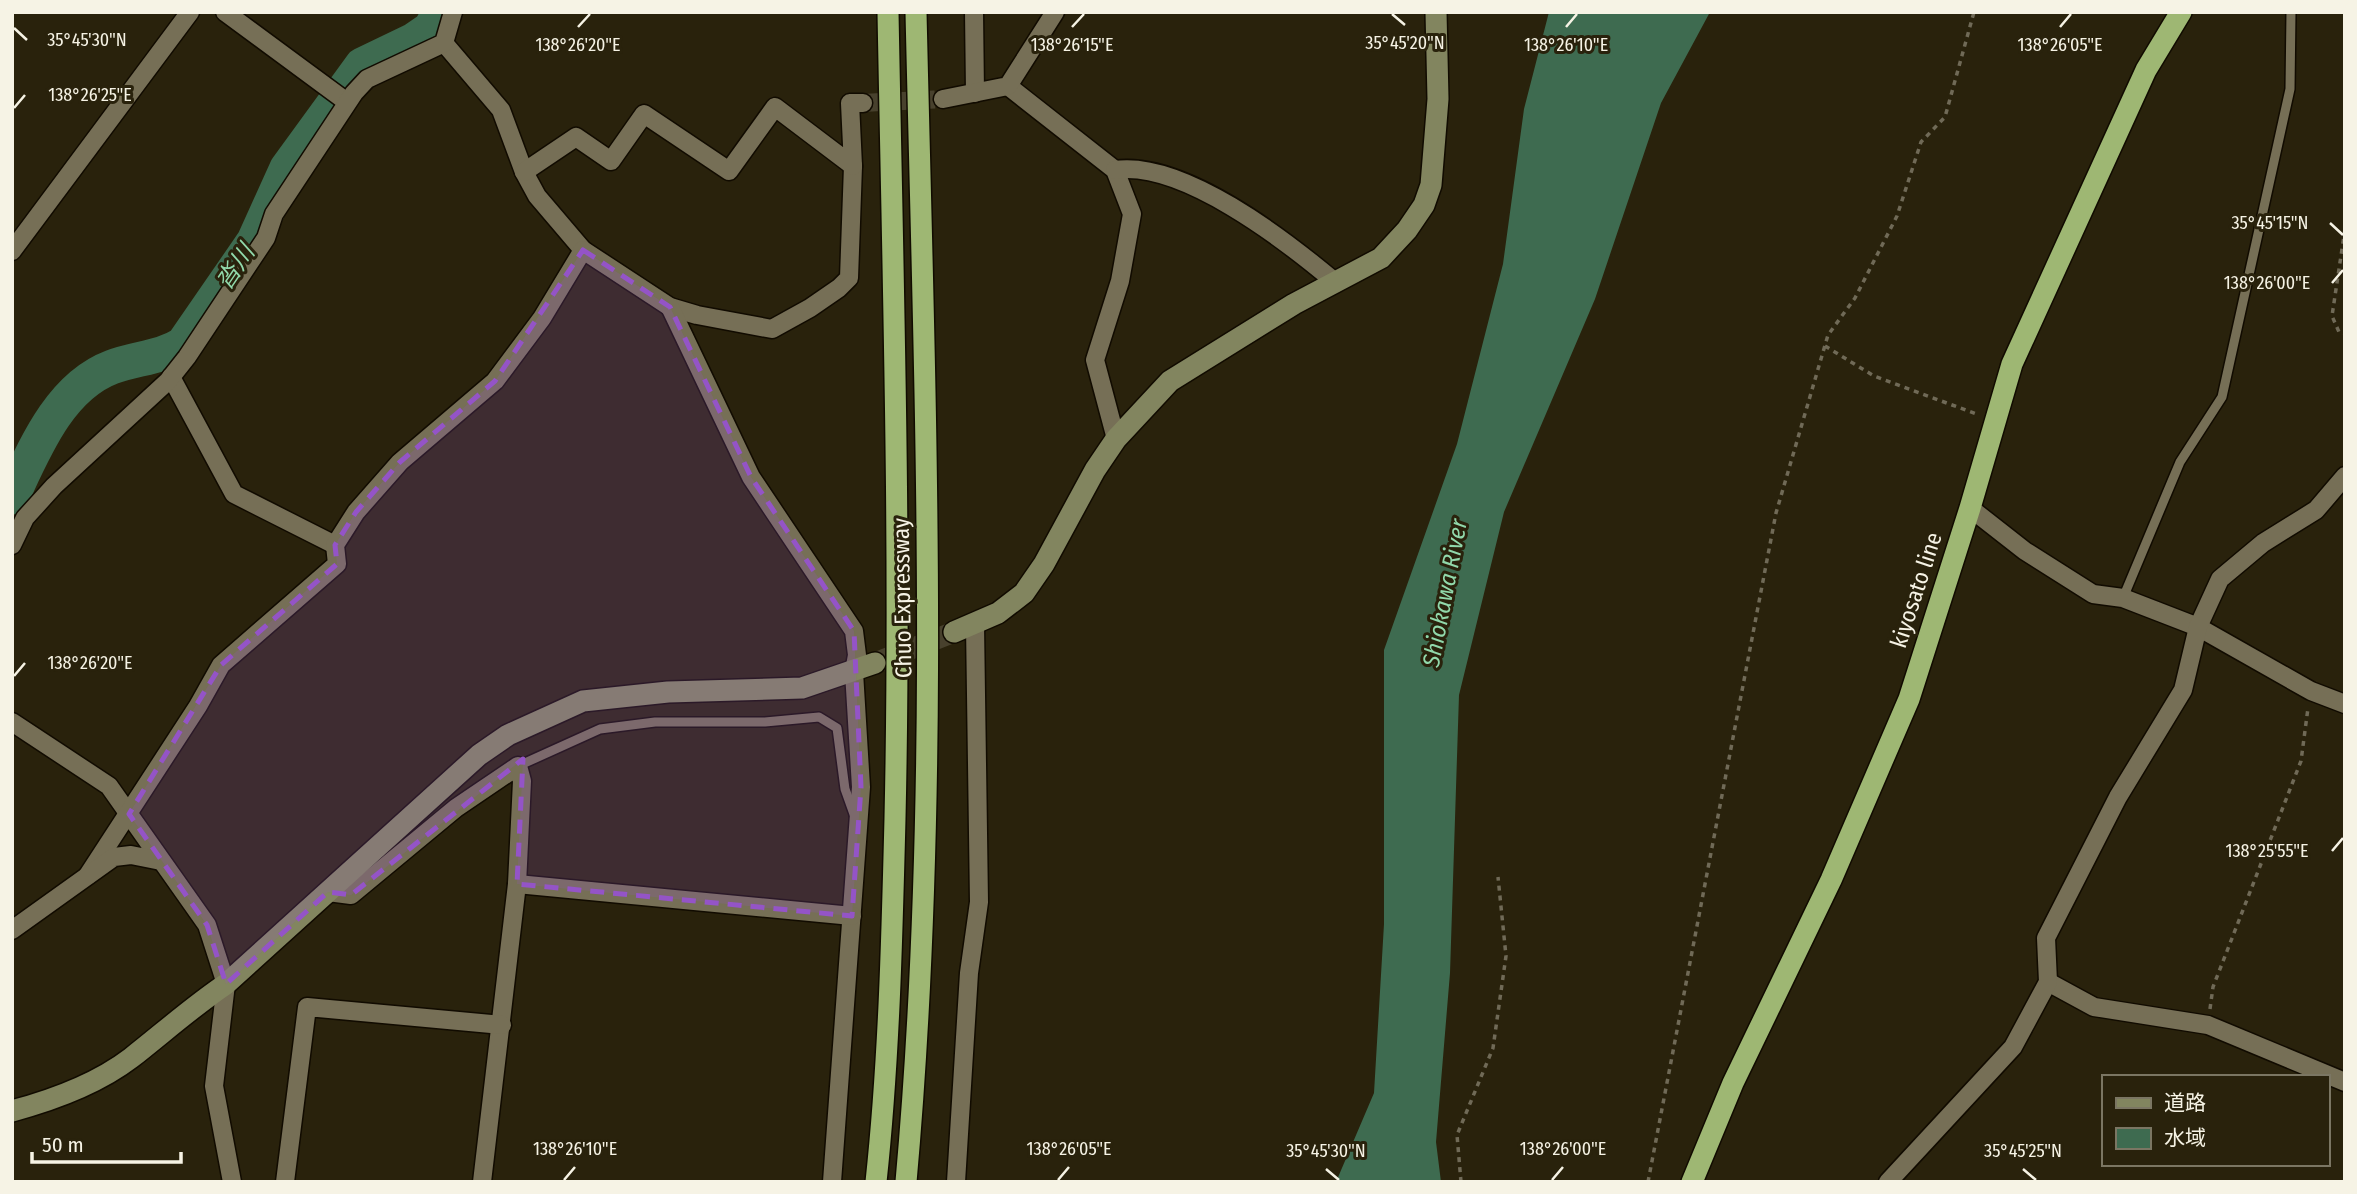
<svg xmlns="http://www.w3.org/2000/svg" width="2357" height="1194" font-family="'Fira Sans Condensed','Noto Sans JP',sans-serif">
	<rect width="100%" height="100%" fill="#29220c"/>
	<!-- water -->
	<polygon fill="#3e6b50" points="1549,12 1710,12 1661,103 1595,299 1504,512 1459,695 1450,973 1436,1142 1441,1182 1336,1182 1374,1093 1384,924 1384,650 1457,444 1503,264 1524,109"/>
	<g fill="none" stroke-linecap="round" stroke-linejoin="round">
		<!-- river -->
		<path stroke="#3e6b50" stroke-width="35" d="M 12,497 C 34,450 59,387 112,367 C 136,358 161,358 183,344 L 254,241 L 287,168 L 362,65 L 414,40 L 430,29 L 440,12"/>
		<!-- street-tunnel -->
		<polyline stroke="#48412d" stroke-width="18" stroke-dasharray="18 9" stroke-linecap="butt" points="863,103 943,99"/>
		<!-- secondary-tunnel -->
		<polyline stroke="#48412d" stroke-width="21" stroke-dasharray="21 10" stroke-linecap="butt" points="875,663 954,632"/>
		<defs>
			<g id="lane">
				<polyline points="2123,598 2180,462 2222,397 2290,89 2291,12"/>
				<polyline points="518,766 600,729 655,722 765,722 819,717 837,728 845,789 855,817"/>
			</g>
			<g id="street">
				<polyline points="225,12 347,102"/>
				<polyline points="974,12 975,93"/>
				<polyline points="444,43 501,110 524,172 537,196 583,250 670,307 697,315 772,329 810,308 839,288 849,278 853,166"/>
				<polyline points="1008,86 1115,170 1132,214 1120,281 1095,360 1116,439"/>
				<polyline points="943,99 1008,86 1055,12"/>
				<path d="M 1115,170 C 1182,160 1285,240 1335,282"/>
				<polyline points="524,172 576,137 611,161 644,114 729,171 775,107 853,166 850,103 863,103"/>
				<polyline points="12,251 190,12"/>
				<polyline points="670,307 751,477 854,631 857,655 854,672 861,787 832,1182"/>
				<polyline points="171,377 234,494 335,545"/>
				<polyline points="1970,508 2025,551 2093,594 2123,598 2198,627 2311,691 2345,704"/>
				<polyline points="12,545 25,518 54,486 168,381 187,357 266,238 274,214 354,93 367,79 444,43 453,12"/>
				<polyline points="12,722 109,786 207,925 226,984 214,1086 232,1182"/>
				<polyline points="88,875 198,706 221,665 337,564 335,545 356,512 400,462 495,381 542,318 583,250"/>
				<polyline points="517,884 852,916"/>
				<polyline points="328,892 351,895 456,808 518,766 522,781 517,884 482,1182"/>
				<polyline points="12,930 114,857 131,855 161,861"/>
				<polyline points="2048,982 2094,1007 2208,1025 2345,1082"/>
				<polyline points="285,1182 307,1007 502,1025"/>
				<polyline points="956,1182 969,973 979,902 975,625"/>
				<polyline points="1888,1182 2013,1047 2048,982 2046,938 2118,797 2183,690 2198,627 2220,579 2263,543 2316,510 2345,476"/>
			</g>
			<g id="secondary">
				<polyline points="954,632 998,613 1024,593 1044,564 1095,470 1116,439 1170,381 1294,304 1381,258 1407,230 1424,205 1431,185 1438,99 1436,12"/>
				<path d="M 12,1111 C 53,1100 97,1084 131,1058 C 163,1033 192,1007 226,984 L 479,755 L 508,735 L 583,701 L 668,692 L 802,688 L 875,663"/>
			</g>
			<g id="highway">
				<path d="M 876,1182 C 889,1061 892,939 895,818 C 901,549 893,281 888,12"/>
				<path d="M 906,1182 C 941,793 925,402 916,12"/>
				<polyline points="1692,1182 1733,1083 1831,880 1909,699 1970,508 2012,364 2146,70 2181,12"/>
			</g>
		</defs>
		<!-- lane casing -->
		<use href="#lane" stroke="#110b00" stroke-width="12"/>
		<!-- street casing -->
		<use href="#street" stroke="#110b00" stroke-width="21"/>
		<!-- secondary casing -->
		<use href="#secondary" stroke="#110b00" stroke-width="24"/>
		<!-- highway casing -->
		<use href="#highway" stroke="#110b00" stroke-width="24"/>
		<!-- path -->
		<g stroke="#706a57" stroke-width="3.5" stroke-dasharray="5 5" stroke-linecap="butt">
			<polyline points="2345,229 2332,316 2339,332 2345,334"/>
			<polyline points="1825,346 1874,376 1979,415"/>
			<polyline points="2210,1009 2213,987 2301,761 2308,708"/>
			<polyline points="1461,1182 1457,1135 1493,1048 1506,956 1498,877"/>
			<polyline points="1648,1182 1776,513 1828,335 1855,298 1897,216 1921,142 1945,117 1974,12"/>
		</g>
		<!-- lane -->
		<use href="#lane" stroke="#766f56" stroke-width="9"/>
		<!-- street -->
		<use href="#street" stroke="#766f56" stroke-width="18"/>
		<!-- secondary -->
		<use href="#secondary" stroke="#82855f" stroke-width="21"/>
		<!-- highway -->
		<use href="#highway" stroke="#9eb773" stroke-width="21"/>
	</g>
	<!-- marked area -->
	<path fill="#9454c7" fill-opacity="0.2" stroke="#9454c7" stroke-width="5" stroke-dasharray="14 9" stroke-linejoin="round" d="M 583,250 L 670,307 L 751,477 L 854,631 L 861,787 L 852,916 L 517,884 L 523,759 L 351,895 L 328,892 L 226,984 L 207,925 L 129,814 L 221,665 L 337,564 L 335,545 L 356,512 L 400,462 L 495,381 Z"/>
	<!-- ticks -->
	<path fill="none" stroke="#f6f3e5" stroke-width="2.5" d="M 1392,14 L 1405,25M 578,27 L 590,14M 1072,27 L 1084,14M 1566,27 L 1577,14M 2060,27 L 2071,14M 14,28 L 27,40M 14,108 L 25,95M 2330,223 L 2343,235M 2332,283 L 2343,270M 14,676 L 25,663M 2332,851 L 2343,838M 1326,1169 L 1339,1180M 2023,1169 L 2036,1180M 564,1180 L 575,1167M 1058,1180 L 1069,1167M 1552,1180 L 1563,1167"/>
	<g text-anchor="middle" stroke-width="6" stroke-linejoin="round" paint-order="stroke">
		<!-- street labels -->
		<g font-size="23" fill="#f6f3e5" stroke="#29220c">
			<text transform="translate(1916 590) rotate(-72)" y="8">kiyosato line</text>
			<text transform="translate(902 598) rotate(-91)" y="8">Chuo Expressway</text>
		</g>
		<!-- water labels -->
		<g font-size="24" font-style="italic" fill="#91d9ab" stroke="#29220c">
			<text transform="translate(235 267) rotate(-56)" y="8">沓川</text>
			<text transform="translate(1445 593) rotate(-79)" y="8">Shiokawa River</text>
		</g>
	</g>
	<g font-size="18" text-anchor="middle" fill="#f6f3e5" stroke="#29220c" stroke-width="6" stroke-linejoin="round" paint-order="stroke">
		<text x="87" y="46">35°45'30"N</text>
		<text x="1405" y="49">35°45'20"N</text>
		<text x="578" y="51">138°26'20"E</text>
		<text x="1072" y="51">138°26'15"E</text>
		<text x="1566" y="51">138°26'10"E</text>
		<text x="2060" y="51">138°26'05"E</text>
		<text x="90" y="101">138°26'25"E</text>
		<text x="2270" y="229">35°45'15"N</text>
		<text x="2267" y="289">138°26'00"E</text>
		<text x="90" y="669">138°26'20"E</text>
		<text x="2267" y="857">138°25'55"E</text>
		<text x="575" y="1155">138°26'10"E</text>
		<text x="1069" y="1155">138°26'05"E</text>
		<text x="1563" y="1155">138°26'00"E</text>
		<text x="1326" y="1157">35°45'30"N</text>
		<text x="2023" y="1157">35°45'25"N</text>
	</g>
	<!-- border -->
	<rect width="2357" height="1194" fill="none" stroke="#f6f3e5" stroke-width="28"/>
	<!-- legend -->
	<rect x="2102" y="1075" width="228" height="91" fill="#29220c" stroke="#7b7663" stroke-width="2"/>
	<rect x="2116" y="1098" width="35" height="10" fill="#82855f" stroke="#7b7663" stroke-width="2"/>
	<text x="2164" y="1110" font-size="21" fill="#f6f3e5">道路</text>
	<rect x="2116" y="1128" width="35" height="21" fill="#3e6b50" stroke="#7b7663" stroke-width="2"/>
	<text x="2164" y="1145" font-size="21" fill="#f6f3e5">水域</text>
	<!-- scale -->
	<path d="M32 1152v10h149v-10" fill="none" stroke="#f6f3e5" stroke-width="3.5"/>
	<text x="42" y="1152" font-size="21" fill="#f6f3e5" stroke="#29220c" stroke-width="5" paint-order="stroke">50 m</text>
</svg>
